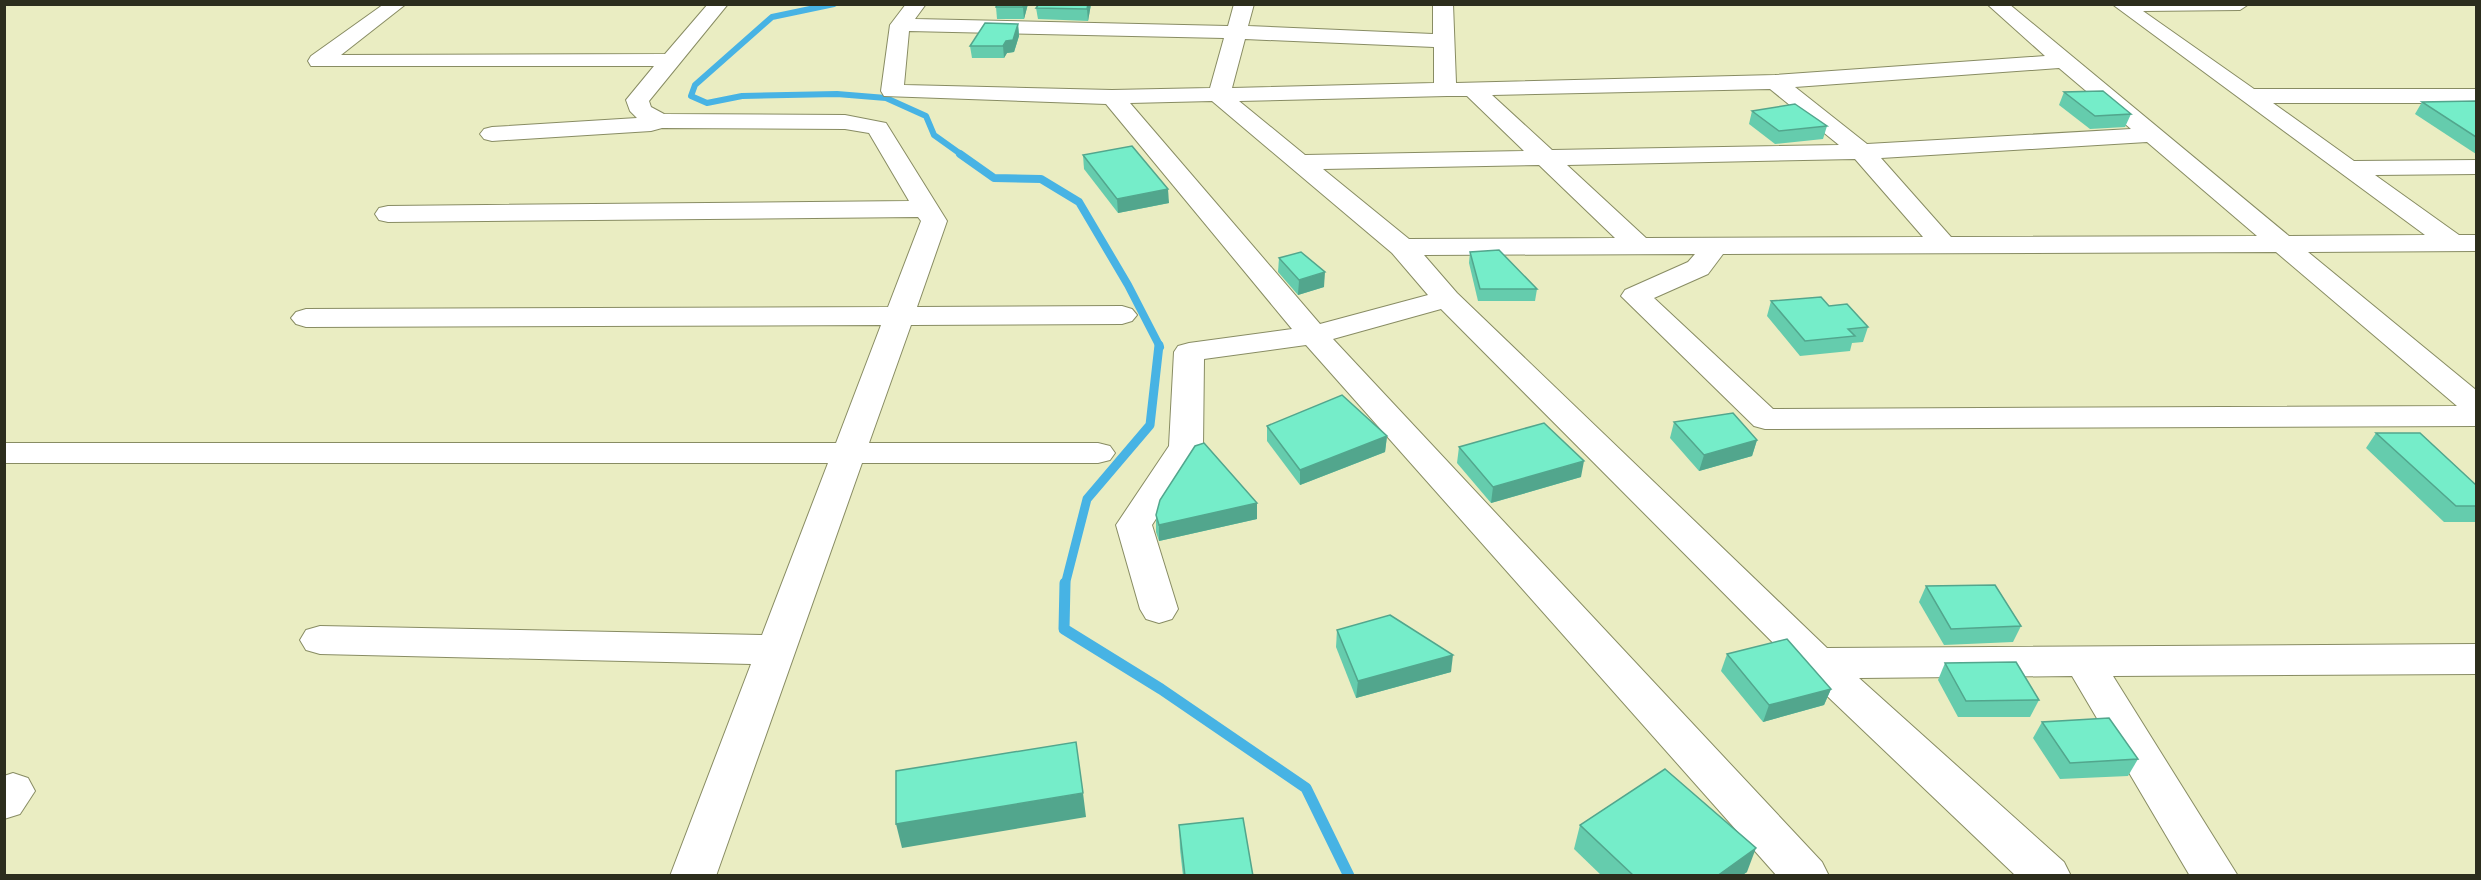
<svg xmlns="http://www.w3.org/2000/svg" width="2481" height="880" font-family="Helvetica,sans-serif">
	<rect width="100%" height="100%" fill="#eaedc2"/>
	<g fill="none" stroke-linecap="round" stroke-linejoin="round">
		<!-- stream-far3 -->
		<polyline stroke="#47b3e4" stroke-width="6" points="834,4 772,17 695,85 691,96 707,103 742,96 837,94 886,98 926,116 934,135 962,155"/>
		<!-- stream-far2 -->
		<polyline stroke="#47b3e4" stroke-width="8" points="960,154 994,178 1041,179 1079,202 1128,285 1160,347"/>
		<!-- stream-far1 -->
		<polyline stroke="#47b3e4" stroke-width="9" points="1065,585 1087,499 1150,425 1159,345"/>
		<!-- stream -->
		<polyline stroke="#47b3e4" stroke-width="11" points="1065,583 1064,629 1161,689 1306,788 1349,876"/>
		<defs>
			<g id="minor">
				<polygon points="384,4 406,4 341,55 665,54 708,4 728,4 649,101 651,107 664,114 845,115 886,123 947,221 917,307 1122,306 1132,309 1137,315 1132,321 1122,324 911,325 869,443 1098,443 1110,446 1115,453 1110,460 1098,463 862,463 716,876 670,876 751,664 320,654 306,650 300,640 306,630 320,626 762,635 828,463 4,463 4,443 836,443 881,325 306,327 296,324 291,318 296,312 306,309 888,307 921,221 918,217 388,222 379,220 375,214 379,208 388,206 909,201 869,133 845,129 662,128 651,131 492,141 484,139 480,134 484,129 492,127 637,118 630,111 626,100 654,66 311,66 308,61 311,56"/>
				<path d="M 906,4 L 926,4 L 915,19 L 1228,26 L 1234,4 L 1254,4 L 1248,26 L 1433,34 L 1433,4 L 1453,4 L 1456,83 L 1775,75 L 2045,56 L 1987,4 L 2009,4 L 2289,236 L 2425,235 L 2112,4 L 2249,4 L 2240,10 L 2143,11 L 2254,89 L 2476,89 L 2476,103 L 2273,103 L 2354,161 L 2476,160 L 2476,174 L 2375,175 L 2459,235 L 2476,235 L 2476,251 L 2308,252 L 2476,390 L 2476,426 L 1765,429 L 1754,426 L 1621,296 L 1625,290 L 1688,262 L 1695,254 L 1424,255 L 1457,293 L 1827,648 L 2476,644 L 2476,674 L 2113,676 L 2238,876 L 2190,876 L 2072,676 L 1859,678 L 2064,862 L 2071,876 L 2016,876 L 1803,673 L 1441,309 L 1333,339 L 1822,862 L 1829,876 L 1777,876 L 1306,345 L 1204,359 L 1203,446 L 1152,525 L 1178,609 L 1172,619 L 1159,623 L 1146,619 L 1140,609 L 1116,525 L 1169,446 L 1174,352 L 1178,346 L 1189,343 L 1292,329 L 1106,104 L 884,96 L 881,91 L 890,25 ZM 909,31 L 1224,38 L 1210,88 L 1112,90 L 904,85 ZM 1245,39 L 1434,47 L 1434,83 L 1232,88 ZM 2059,68 L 2131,129 L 1867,144 L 1795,87 ZM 1770,89 L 1839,145 L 1552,150 L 1492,95 ZM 1447,96 L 1467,96 L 1524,151 L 1305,155 L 1239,101 ZM 1212,101 L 1392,253 L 1428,295 L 1320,324 L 1130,103 ZM 2147,142 L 2257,236 L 1951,237 L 1881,158 ZM 1855,159 L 1923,237 L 1646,238 L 1567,165 ZM 1539,165 L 1615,238 L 1409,239 L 1323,169 ZM 2276,252 L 2457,406 L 1773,409 L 1654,298 L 1708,274 L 1723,254 Z"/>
				<polygon points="13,773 28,778 35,791 20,814 4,819 4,776"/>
			</g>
		</defs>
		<!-- minor casing -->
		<use href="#minor" stroke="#888c63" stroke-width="2"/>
		<!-- minor -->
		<use href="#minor" fill="#fff" fill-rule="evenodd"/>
	</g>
	<!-- wall -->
	<g fill="#65ccad">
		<polygon points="997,4 1028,4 1024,19 997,19 996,7"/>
		<polygon points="1091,4 1088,21 1038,19 1036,8"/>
		<polygon points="1018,24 1019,36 1014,52 1007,53 1004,58 972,58 970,46"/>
		<polygon points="2064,92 2131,114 2125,127 2090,129 2059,105"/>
		<polygon points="2476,101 2476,154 2415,114 2422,102"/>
		<polygon points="1752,111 1827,126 1823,139 1775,144 1749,124"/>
		<polygon points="1083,155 1169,203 1118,213 1084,169"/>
		<polygon points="1470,252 1537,289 1535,301 1478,301 1469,263"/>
		<polygon points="1279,258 1324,287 1298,295 1278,272"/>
		<polygon points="1771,301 1829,306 1868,327 1863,342 1852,343 1850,351 1800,356 1767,316"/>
		<polygon points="1674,422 1757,440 1752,456 1699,471 1670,438"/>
		<polygon points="1267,426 1387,436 1385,452 1300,485 1267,441"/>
		<polygon points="2376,433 2476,506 2476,522 2444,522 2366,448"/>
		<polygon points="1459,447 1581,477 1491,503 1457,463"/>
		<polygon points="1257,503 1257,519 1159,541 1156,532 1156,515"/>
		<polygon points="1926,586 2021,626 2013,642 1944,645 1919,602"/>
		<polygon points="1337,630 1451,672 1356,698 1336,647"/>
		<polygon points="1727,654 1831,689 1824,705 1763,722 1721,671"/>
		<polygon points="1945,663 2039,700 2030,717 1958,717 1938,680"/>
		<polygon points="2042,722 2138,759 2128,776 2060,779 2033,738"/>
		<polygon points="1179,825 1253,876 1183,876 1180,849"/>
		<polygon points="1580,825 1747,872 1741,876 1602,876 1574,849"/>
	</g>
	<!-- shaded-wall -->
	<g fill="#52a68d">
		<polygon points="1023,4 1028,4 1024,19 1023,7"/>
		<polygon points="1088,4 1091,4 1088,21 1087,9"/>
		<polygon points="1018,24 1019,36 1014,52 1007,53 1004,58 1003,46"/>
		<polygon points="1168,189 1169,203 1118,213 1117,199"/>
		<polygon points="1325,272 1324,287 1298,295 1299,280"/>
		<polygon points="1387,436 1385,452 1300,485 1300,470"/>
		<polygon points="1757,440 1752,456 1699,471 1704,455"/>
		<polygon points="1584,461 1581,477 1491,503 1493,487"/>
		<polygon points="1257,503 1257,519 1159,541 1159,525"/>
		<polygon points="1453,655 1451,672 1356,698 1358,681"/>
		<polygon points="1831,689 1824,705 1763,722 1769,705"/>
		<polygon points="1083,793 1086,817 902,848 896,824"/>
		<polygon points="1756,848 1747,872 1741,876 1717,876"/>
	</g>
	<!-- building -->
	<g fill="#75edc9" stroke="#52a68d" stroke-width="1.5">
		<polygon points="997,4 1023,4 1023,7 996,7"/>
		<polygon points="1039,4 1088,4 1087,9 1036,8"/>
		<polygon points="985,23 1018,24 1013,40 1006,41 1003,46 970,46"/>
		<polygon points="2103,91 2131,114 2095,116 2064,92"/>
		<polygon points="2476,101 2476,137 2422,102"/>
		<polygon points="1795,104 1827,126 1779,131 1752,111"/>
		<polygon points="1132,146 1168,189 1117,199 1083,155"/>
		<polygon points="1499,250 1537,289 1480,289 1470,252"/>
		<polygon points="1301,252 1325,272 1299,280 1279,258"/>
		<polygon points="1821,297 1829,306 1847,304 1868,327 1848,329 1855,336 1805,341 1771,301"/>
		<polygon points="1342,395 1387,436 1300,470 1267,426"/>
		<polygon points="1733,413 1757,440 1704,455 1674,422"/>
		<polygon points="1544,423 1584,461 1493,487 1459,447"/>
		<polygon points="2376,433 2420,433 2476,485 2476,506 2456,506"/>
		<polygon points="1204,443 1257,503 1159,525 1156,515 1160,500 1195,446"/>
		<polygon points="1995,585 2021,626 1951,629 1926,586"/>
		<polygon points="1390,615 1453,655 1358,681 1337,630"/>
		<polygon points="1787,639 1831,689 1769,705 1727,654"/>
		<polygon points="2016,662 2039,700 1966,701 1945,663"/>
		<polygon points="2109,718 2138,759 2070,763 2042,722"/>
		<polygon points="1076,742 1083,793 896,824 896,771"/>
		<polygon points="1665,769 1756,848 1717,876 1634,876 1580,825"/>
		<polygon points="1243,818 1253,876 1185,876 1179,825"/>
	</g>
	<!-- border -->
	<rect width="2481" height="880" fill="none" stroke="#2c2d1d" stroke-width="12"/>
</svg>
